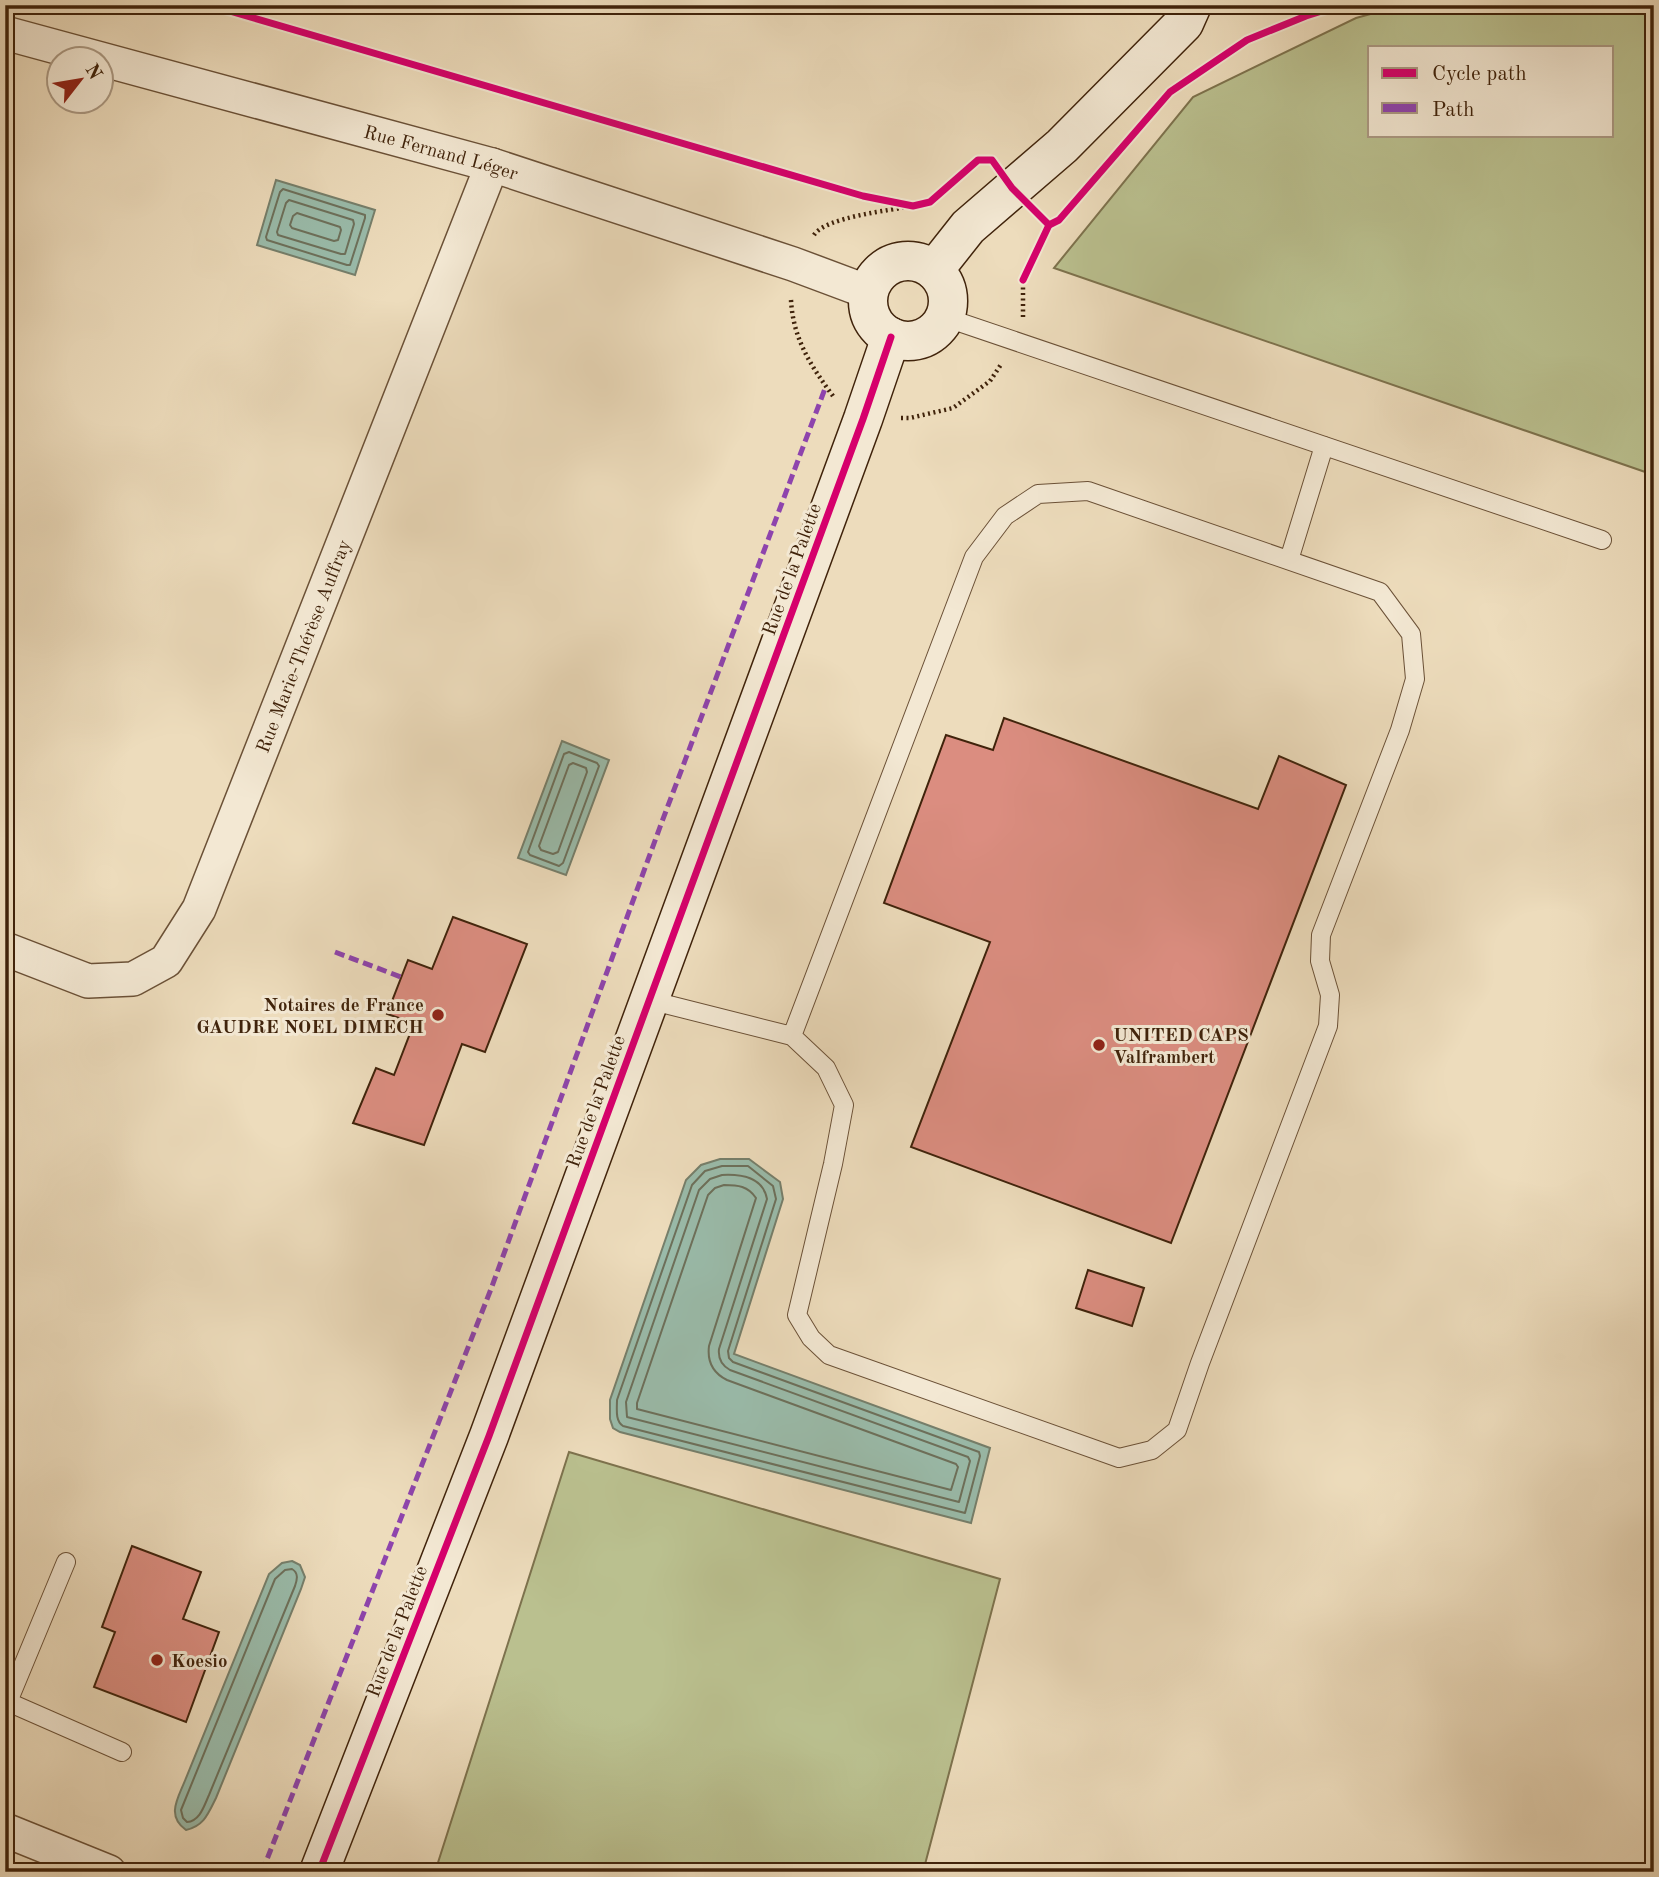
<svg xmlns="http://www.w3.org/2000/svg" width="1659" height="1877" font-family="'Old Standard TT',serif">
	<rect width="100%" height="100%" fill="#eddcbc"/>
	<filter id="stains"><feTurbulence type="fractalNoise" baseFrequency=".00286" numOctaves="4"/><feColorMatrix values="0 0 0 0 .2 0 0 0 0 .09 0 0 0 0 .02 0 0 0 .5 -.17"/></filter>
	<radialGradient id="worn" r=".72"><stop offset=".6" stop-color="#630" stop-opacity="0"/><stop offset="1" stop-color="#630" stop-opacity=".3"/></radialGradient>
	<!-- green -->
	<g fill="#bac08f" stroke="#7d724d" stroke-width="2" fill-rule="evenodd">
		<path d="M 1403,5 L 1654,5 L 1654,475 L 1054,268 L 1193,97 L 1356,18 ZM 1370,47 L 1612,47 L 1612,135 L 1370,135 Z"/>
		<polygon points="569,1452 1000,1579 923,1872 435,1872"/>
	</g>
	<!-- water -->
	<g fill="#9abcab" stroke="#767f6b" stroke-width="2">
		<polygon points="276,180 375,210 355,275 257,245"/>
		<polygon points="562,741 609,760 566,875 518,858"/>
		<polygon points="720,1159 749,1159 780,1182 783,1199 734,1354 990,1448 971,1523 620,1432 613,1428 610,1419 610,1400 686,1180 701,1165"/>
		<path d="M 292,1561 L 300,1565 L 305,1577 L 301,1589 L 216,1798 C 208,1814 204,1826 186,1830 C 165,1815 179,1797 186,1778 L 269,1574 L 282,1563 Z"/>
	</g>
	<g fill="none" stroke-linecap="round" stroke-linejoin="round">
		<!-- shore -->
		<g stroke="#6d705b" stroke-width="2">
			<polygon points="283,189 365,215 365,218 350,265 347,265 267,240 266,237 280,192"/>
			<polygon points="289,200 353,220 354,224 345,254 341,254 278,235 277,232 286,203"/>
			<polygon points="297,213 340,227 341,230 338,240 334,241 292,228 290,225 293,216"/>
			<polygon points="569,752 597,763 599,766 563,863 559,866 530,855 528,852 564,754"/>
			<polygon points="573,763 586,768 587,772 558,852 553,854 541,850 539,846 569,765"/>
			<path d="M 722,1166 L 748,1166 L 773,1186 L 776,1199 L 728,1351 L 729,1358 L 733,1362 L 979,1452 L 980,1456 L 965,1513 L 623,1426 C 615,1421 617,1409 617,1400 L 692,1185 L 705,1171 Z"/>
			<path d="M 722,1175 C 740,1174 763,1177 767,1199 L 719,1349 C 718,1358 721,1365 730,1370 L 968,1457 L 970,1461 L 959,1502 L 627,1417 L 626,1402 L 699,1190 L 710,1179 Z"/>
			<path d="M 724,1185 C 738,1185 748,1186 756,1198 L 709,1346 C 707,1362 713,1373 727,1380 L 956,1464 L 958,1467 L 951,1490 L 637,1409 L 637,1403 L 708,1195 L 715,1188 Z"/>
			<path d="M 292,1569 C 299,1573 297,1580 295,1586 L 209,1795 C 204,1806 200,1821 187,1822 L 183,1818 L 181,1810 L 275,1579 L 285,1570 Z"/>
		</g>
	</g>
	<!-- building -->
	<g fill="#db8d80" stroke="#40230b" stroke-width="2">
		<polygon points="1004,718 1258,809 1279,756 1346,785 1171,1243 911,1147 990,942 884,903 946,735 993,750"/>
		<polygon points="453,917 527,944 485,1052 462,1044 424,1145 353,1123 376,1068 394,1075 414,1023 387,1014 408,960 432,969"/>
		<polygon points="1088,1270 1144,1288 1132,1326 1076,1308"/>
		<polygon points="132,1546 201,1572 183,1619 219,1632 186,1722 94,1687 115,1632 102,1627"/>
	</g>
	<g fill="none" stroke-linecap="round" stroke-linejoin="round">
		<defs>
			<g id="lane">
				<polyline points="944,317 1602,540"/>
				<polyline points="1289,560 1324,446"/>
				<polyline points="649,1000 792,1036 826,1068 844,1105 833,1164 797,1315 811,1338 829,1355 1119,1458 1152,1450 1177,1430 1200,1363 1328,1026 1330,995 1320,961 1321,935 1400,730 1415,679 1411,634 1380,592 1088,491 1038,494 1005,516 974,557 792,1036"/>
				<polyline points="8,1702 122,1752"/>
				<polyline points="5,1709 66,1562"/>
			</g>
			<g id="street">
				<path id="s1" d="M 5,33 L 492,165 L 793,264 L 868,292"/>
				<path id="s2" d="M 5,949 L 88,981 L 133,979 L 166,961 L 199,909 L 492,165"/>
				<polyline points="5,1830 109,1872"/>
			</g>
			<g id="secondary">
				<circle cx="908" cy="301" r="40"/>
				<polyline points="934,270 968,227 1062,146 1184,23 1192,5"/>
				<polyline points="319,1872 489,1436 863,419 891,337"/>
			</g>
		</defs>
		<!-- lane casing -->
		<use href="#lane" stroke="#6b5137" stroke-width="20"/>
		<!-- street casing -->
		<use href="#street" stroke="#6b5137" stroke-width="36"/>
		<!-- secondary casing -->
		<use href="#secondary" stroke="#40230b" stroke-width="41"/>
		<!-- path -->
		<g stroke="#40230b" stroke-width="4.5" stroke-dasharray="2 3.5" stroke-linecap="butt">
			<path d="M 814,235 C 825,217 892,210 913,206"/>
			<path d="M 791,300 C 793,339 811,366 833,396"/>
			<polyline points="1023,317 1023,280"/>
			<polyline points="901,418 910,418 953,408 990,381 1002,363"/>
		</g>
		<!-- lane -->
		<use href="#lane" stroke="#f3e8d3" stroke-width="18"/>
		<!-- street -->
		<use href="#street" stroke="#f3e8d3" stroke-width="33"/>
		<!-- secondary -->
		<use href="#secondary" stroke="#f3e8d3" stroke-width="38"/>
		<!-- quiet -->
		<g stroke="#8e44ad" stroke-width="5" stroke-dasharray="10 5" stroke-linecap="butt">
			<polyline points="335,952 401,977"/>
			<polyline points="262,1872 491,1289 660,827 826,386"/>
		</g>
		<defs>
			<g id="cycleway">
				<polyline points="209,5 863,196 913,206 930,202 978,160 992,160 1012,188 1049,225"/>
				<polyline points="1023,280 1049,225 1059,220 1170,92 1247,40 1306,16 1341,5"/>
				<polyline points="319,1872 489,1436 863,419 891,337"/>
			</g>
		</defs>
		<!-- cycleway casing -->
		<use href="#cycleway" stroke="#f3e8d3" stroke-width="11"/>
		<!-- cycleway -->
		<use href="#cycleway" stroke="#d6006c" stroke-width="7"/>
	</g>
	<!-- markers -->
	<g fill="#8f2418" stroke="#f3e8d3" stroke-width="2.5">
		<circle cx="438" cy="1015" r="7"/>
		<circle cx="1099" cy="1045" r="7"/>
		<circle cx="157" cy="1660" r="7"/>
	</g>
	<g text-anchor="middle" stroke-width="6" stroke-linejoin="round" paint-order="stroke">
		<!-- street labels -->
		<g font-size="19" fill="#40230b" stroke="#f3e8d3">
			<text dy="7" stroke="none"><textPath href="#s1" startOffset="452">Rue Fernand Léger</textPath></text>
			<text transform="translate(791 569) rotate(-70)" y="7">Rue de la Palette</text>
			<text dy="7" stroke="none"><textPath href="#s2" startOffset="516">Rue Marie-Thérèse Auffray</textPath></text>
			<text transform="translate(595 1101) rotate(-70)" y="7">Rue de la Palette</text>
			<text transform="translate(396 1631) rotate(-69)" y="7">Rue de la Palette</text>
		</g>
		<!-- poi labels -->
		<g font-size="19" font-weight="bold" fill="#40230b" stroke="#f3e8d3" text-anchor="start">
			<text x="424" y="1011" text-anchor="end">Notaires de France<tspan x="424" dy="22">GAUDRE NOEL DIMECH</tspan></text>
			<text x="1113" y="1041">UNITED CAPS<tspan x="1113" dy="22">Valframbert</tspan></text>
			<text x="171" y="1667">Koesio</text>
		</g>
	</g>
	<!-- margin -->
	<rect width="1659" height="1877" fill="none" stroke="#eddcbc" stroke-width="28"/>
	<rect x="7" y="7" width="1645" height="1863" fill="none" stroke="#40230b" stroke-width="3.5"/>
	<rect x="14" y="14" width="1631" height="1849" fill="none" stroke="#40230b" stroke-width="2"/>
	<!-- legend -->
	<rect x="1368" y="46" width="245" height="91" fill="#f3e8d3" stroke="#ab9983" stroke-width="2"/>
	<rect x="1382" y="68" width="35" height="10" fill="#d6006c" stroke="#ab9983" stroke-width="2"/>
	<text x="1432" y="80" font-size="21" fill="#40230b">Cycle path</text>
	<rect x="1382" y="103" width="35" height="10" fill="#8e44ad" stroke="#ab9983" stroke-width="2"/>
	<text x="1432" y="116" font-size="21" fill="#40230b">Path</text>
	<!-- north arrow -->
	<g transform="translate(80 80) rotate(59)"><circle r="33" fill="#f3e8d3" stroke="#ab9983" stroke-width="2"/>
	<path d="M0-5L12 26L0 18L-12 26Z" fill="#8f2418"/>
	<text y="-10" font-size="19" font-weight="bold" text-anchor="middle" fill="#40230b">N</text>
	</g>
	<rect width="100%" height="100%" filter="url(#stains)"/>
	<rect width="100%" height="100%" fill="url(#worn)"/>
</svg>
